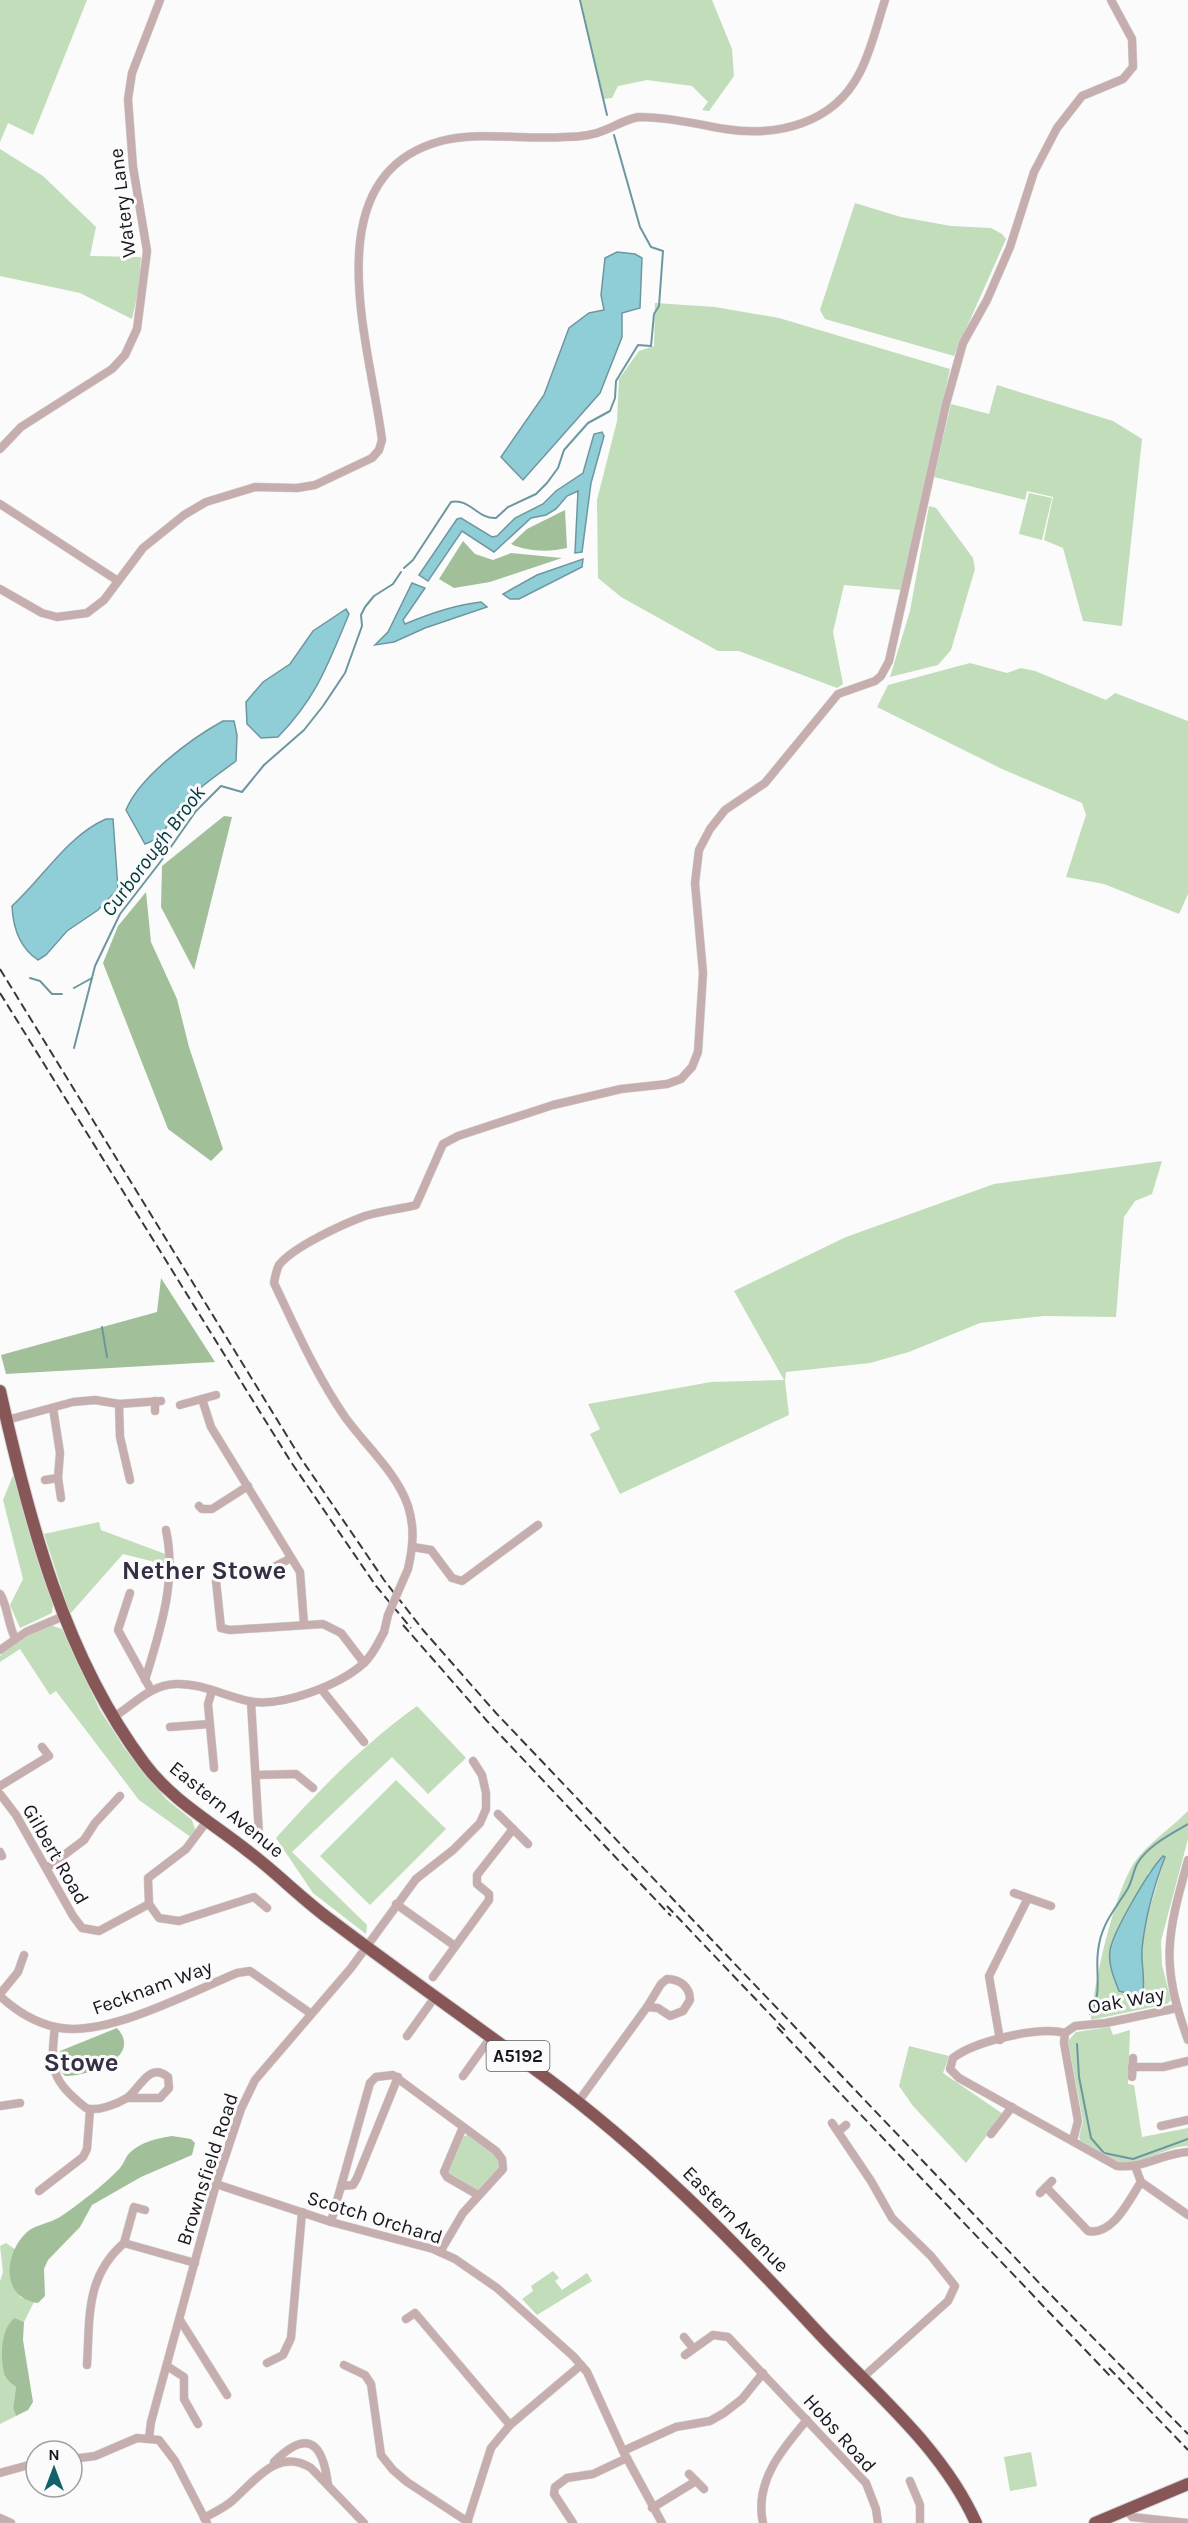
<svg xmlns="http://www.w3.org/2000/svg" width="1188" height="2523" font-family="Karla,sans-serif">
	<rect width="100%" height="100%" fill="#fbfbfb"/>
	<!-- green -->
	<g fill="#c1ddb9" fill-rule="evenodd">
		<polygon points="0,0 87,0 33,135 8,123 0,142"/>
		<polygon points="581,0 712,0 732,49 734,76 709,111 702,110 708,102 692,86 647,80 618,86 612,98 604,99"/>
		<polygon points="0,149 43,176 96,227 90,256 141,257 139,288 132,319 80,293 0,276"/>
		<polygon points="855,203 901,217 951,226 991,228 1002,234 1006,239 954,356 825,319 820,310"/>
		<polygon points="655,303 715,307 779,318 950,369 902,590 844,585 833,632 843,684 837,688 739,651 718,651 621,597 598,578 597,500 617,421 619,379 639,351 654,346"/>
		<polygon points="997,385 1113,421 1142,439 1122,626 1083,621 1063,548 1044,540 1053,497 1027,491 1025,500 934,477 951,404 989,414"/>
		<polygon points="1029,493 1052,498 1042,540 1019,534"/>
		<polygon points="929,506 936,508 973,558 975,569 951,650 938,665 890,677 910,611"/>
		<polygon points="970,663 1007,673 1021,668 1035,671 1106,700 1115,693 1188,721 1188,894 1179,914 1104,884 1066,877 1086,815 1082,803 1002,769 877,707 888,685"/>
		<polygon points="1162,1161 1152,1194 1135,1201 1124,1217 1116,1317 1044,1316 980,1323 909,1352 870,1363 786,1372 785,1381 789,1415 620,1494 590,1434 600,1429 588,1404 711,1382 784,1380 734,1291 846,1237 994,1184"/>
		<polygon points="14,1473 53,1605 52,1613 20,1628 10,1605 23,1579 3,1500"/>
		<polygon points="99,1522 101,1530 168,1555 167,1565 123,1554 70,1614 44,1534"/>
		<path d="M 50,1625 L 62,1629 L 100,1710 L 125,1749 L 166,1799 L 192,1820 L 196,1832 L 192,1838 L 139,1800 L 56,1691 L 50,1695 L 20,1649 L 0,1662 L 0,1656 C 14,1641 32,1634 50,1625 Z"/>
		<path d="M 417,1706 L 466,1758 L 428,1794 L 392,1757 L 292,1852 L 367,1925 L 366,1934 L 313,1893 L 276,1838 C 319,1790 364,1744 417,1706 Z"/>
		<polygon points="396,1780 446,1829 370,1905 320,1856"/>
		<path d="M 1188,1811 L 1188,1839 L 1161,1941 L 1162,1965 L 1171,2000 L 1167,2004 L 1091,2020 C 1094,1982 1114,1894 1134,1863 C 1147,1844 1171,1828 1188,1811 ZM 1165,1858 L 1148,1914 L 1141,1952 L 1148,1873 Z"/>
		<path d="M 1110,2027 L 1113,2035 L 1130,2030 L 1128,2084 L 1134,2085 L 1142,2137 L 1188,2128 L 1188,2146 C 1165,2146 1141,2167 1119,2162 C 1106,2159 1093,2148 1081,2142 L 1079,2137 L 1083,2121 L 1068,2041 L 1076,2032 Z"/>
		<polygon points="909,2046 949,2056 943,2073 1003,2114 966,2163 913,2106 899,2086"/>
		<polygon points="468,2135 495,2153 500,2167 477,2192 450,2177 448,2172 461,2137"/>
		<polygon points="6,2243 16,2250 14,2254 20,2297 34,2302 24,2322 15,2318 5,2377 16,2387 13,2408 16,2416 0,2424 0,2281 3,2272 0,2246"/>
		<polygon points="553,2271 559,2278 555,2281 562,2290 587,2273 592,2281 537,2315 522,2299 533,2291 531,2286"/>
		<polygon points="1031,2452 1037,2486 1010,2491 1004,2457"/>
	</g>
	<!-- forest -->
	<g fill="#a1c099">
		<path d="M 565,510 L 567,548 C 550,552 528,552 511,544 L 527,529 Z"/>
		<polygon points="463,541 475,554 493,560 511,553 562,558 490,582 454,588 439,579"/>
		<polygon points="224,816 232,817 194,970 161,907 162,866"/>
		<polygon points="146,892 151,942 177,999 189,1047 223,1149 211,1161 168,1129 103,963 118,926"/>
		<polygon points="161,1278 215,1362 6,1374 1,1355 157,1312"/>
		<path d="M 117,2028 C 144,2058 87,2076 65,2076 L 59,2070 L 60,2051 Z"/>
		<path d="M 172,2136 L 191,2139 L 195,2143 L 192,2155 L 141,2177 L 92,2205 L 80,2227 L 48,2260 L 44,2269 L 45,2296 L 38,2303 C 0,2298 4,2253 27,2232 C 35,2225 50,2223 60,2217 C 75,2207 105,2184 117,2171 C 122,2167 124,2161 127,2156 C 137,2143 157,2138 172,2136 Z"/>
		<path d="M 15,2318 L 24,2322 L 23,2340 L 33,2402 L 28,2410 L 16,2416 L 13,2408 L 16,2387 C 12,2384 7,2380 5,2376 C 0,2359 0,2328 15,2318 Z"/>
	</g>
	<!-- water -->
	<g fill="#90ced7" stroke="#6d97a0" stroke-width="1.5">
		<polygon points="617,252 635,254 642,258 640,308 622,313 622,337 600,393 523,480 501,457 544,395 569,328 589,313 604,310 601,295 605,258"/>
		<polygon points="602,432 604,436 591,483 582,552 575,553 578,491 567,496 556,509 546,515 531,518 494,552 462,531 428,581 419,575 457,519 461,518 492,537 497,536 515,518 543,504 556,491 583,473 594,434"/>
		<polygon points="583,559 582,567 519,599 510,599 503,594 537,575"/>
		<path d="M 412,583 L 425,588 L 403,620 L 405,624 C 431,613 454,605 481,602 L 487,607 L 425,628 L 394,642 L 375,645 L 388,632 Z"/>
		<path d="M 346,609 L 349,614 C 328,664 317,697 278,737 L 261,738 L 247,724 L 246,702 L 263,682 L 290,664 L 313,631 Z"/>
		<path d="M 223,721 L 234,721 L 237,735 L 236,761 C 217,775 196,789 180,806 C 165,822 170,835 145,844 L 126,810 C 140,776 192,738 223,721 Z"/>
		<path d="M 106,819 L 113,819 L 118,889 L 98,910 L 67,931 L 46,955 L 38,960 C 20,948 13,928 12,906 C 43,878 67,836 106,819 Z"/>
		<path d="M 1163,1856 L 1165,1857 C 1154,1886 1145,1918 1142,1949 C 1141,1963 1145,1977 1143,1992 L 1132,1995 L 1119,1991 C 1114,1978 1108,1965 1110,1950 C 1114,1930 1148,1872 1163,1856 Z"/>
	</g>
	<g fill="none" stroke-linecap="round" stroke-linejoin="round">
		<!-- stream -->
		<g stroke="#6d97a0" stroke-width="2">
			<polyline points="580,0 607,115"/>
			<path d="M 404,568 L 413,560 L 451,502 C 470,498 477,519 496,518 L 508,507 L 536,494 L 547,483 L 558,468 L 564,450 L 588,423 L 610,411 L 615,398 L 616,381 L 638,345 L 651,346 L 654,314 L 659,306 L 663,251 L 651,247 L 640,227 L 614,135"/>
			<polyline points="30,978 40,981 52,994 62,994"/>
			<polyline points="74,988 92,978"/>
			<polyline points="74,1048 95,966 120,914 161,861 196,811 221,786 242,792 264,765 304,730 323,706 345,673 362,626 361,615 365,607 374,596 393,584 401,572"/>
			<polyline points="102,1327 107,1357"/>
			<path d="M 1090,2014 C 1103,1993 1095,1974 1098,1951 C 1101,1924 1114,1911 1127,1890 C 1132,1882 1133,1872 1137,1864 C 1147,1846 1171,1834 1188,1824"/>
			<polyline points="1077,2044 1079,2077 1091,2138 1104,2153 1133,2159 1188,2139"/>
		</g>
		<defs>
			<g id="minor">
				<polyline points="0,449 21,427 112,369 125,355 137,329 147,251 133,167 128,99 132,73 160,0"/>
				<polyline points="0,504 118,581"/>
				<path d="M 0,589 L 42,613 L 57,617 L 87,613 L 104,600 L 143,548 L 184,515 L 206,502 L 255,487 L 297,488 L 315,485 L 372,458 L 379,450 L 382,440 C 371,349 311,176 441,141 C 480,131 524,140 564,137 C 577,137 592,136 605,130 C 617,125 625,120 638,117 C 668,117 696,124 725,129 C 777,137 833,124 859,74 C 871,52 877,24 885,0"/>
				<polyline points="202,1399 211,1427 300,1572 304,1624"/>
				<polyline points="155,1401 155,1411"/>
				<polyline points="119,1404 120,1437 130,1480"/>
				<polyline points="180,1405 216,1395"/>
				<polyline points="53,1408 60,1453 58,1478 61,1498"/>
				<polyline points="7,1420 73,1402 95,1400 119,1404 161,1401"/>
				<polyline points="45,1480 58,1478"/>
				<polyline points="199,1506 202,1509 212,1509 248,1486"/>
				<polyline points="413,1547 431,1550 452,1578 462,1581 538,1525"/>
				<polyline points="291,1558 272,1568 219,1573 216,1581 221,1628 230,1630 323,1624 341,1633 364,1663"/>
				<path d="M 408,1569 C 413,1547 415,1528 408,1506 C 397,1473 365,1445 345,1417 C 316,1375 296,1329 274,1283 C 275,1277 276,1271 279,1265 C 293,1247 343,1224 365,1216 C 382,1211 400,1209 416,1205 L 443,1144 L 458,1136 L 553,1105 L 621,1089 L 667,1084 L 681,1079 L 692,1067 L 698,1052 L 703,973 L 695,883 L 699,850 L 710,829 L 725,810 L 765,783 L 838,694 L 875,681 L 881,676 L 889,661 L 946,404 L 963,343 L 987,300 L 1010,247 L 1034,172 L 1057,128 L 1082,96 L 1123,79 L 1133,67 L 1132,39 L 1111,0"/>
				<polyline points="130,1593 118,1630 151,1690"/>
				<path d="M 0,1594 C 7,1603 8,1625 15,1638"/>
				<polyline points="0,1650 26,1632 64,1616"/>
				<path d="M 145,1680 C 160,1631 177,1581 166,1530"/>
				<polyline points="322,1690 364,1742"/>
				<polyline points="212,1691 208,1704 214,1768"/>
				<polyline points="251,1702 259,1834"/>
				<path d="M 112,1718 C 134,1705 149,1685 176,1684 C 201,1683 225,1696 248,1701 C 281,1708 340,1685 364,1663 C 373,1655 378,1643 384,1632"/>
				<polyline points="170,1727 209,1724"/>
				<polyline points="256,1775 296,1774 313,1788"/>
				<polyline points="0,1786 49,1756 42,1747"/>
				<polyline points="0,1794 16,1815 73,1916 82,1928 99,1931 149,1904 148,1878 186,1849 207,1821"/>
				<polyline points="498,1814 528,1844"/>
				<polyline points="0,1852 2,1856"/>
				<path d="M 1188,1860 C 1167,1936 1160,1963 1188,2040"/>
				<polyline points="47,1868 84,1840 95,1823 120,1796"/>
				<polyline points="1014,1893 1051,1906"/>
				<polyline points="149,1904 159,1918 179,1921 254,1897 267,1908"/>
				<polyline points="396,1904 455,1946"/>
				<polyline points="433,1977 489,1900 489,1894 477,1884 477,1875 513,1829"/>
				<polyline points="0,1994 18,1972 24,1955"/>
				<path d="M 0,1996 C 16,2011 34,2022 55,2027 C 104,2039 191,1992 237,1973 L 250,1971 L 310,2013"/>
				<path d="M 55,2027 C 50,2069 51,2080 86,2108 C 97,2112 117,2104 127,2098 C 140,2089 149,2061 168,2077 L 169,2088 L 160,2098 L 128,2098"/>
				<path d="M 1065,2033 C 1039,2026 975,2041 953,2058 L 950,2069 L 959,2078 L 1117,2166 C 1142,2169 1164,2153 1188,2152"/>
				<polyline points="407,2036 435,1997"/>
				<polyline points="1000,2040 989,1976 1028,1898"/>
				<polyline points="1132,2067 1163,2067 1188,2061"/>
				<polyline points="463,2076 491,2037"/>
				<polyline points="1132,2077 1133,2058"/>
				<path d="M 578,2102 L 647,2007 L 658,2008 L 670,2016 L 683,2011 L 690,2000 C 690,1987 680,1979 667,1979 L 661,1984 L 647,2007"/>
				<polyline points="0,2106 20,2103"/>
				<polyline points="832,2123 871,2181 892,2218 931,2256 955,2286 948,2301 861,2379"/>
				<polyline points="1161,2126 1188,2120"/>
				<polyline points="463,2127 444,2172 447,2177 478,2195"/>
				<polyline points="839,2131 846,2125"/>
				<polyline points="991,2134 1012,2107"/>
				<polyline points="1073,2140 1078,2121 1064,2043 1065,2033 1075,2026 1106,2023 1177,2008"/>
				<polyline points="1135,2166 1141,2182 1188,2215"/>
				<polyline points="216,2184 331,2222 433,2249 455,2259 497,2288 573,2356 587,2372 623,2451 662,2523"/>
				<polyline points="342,2186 353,2185 357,2178 398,2077"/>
				<path d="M 1046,2187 L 1088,2231 C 1113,2236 1129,2200 1141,2182"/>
				<polyline points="39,2191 83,2157 87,2149 90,2110"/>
				<polyline points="1040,2193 1052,2181"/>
				<polyline points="331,2222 370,2083 376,2077 393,2075 496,2151 502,2159 503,2169 463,2213 440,2252"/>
				<polyline points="124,2243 134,2207 145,2210"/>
				<polyline points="406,2319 415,2313 510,2425"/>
				<polyline points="180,2320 227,2395"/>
				<polyline points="684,2337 693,2348"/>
				<polyline points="685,2355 713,2335 728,2337 866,2483 876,2509 878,2523"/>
				<polyline points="267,2363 283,2355 291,2338 302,2212"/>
				<path d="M 87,2365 C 90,2318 85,2277 124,2243 L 195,2263"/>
				<polyline points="344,2365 365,2375 371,2384 381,2455 393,2470 407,2482 468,2522"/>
				<polyline points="167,2366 184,2377 184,2399 198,2424"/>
				<polyline points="149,2438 151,2422 216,2184 241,2109 255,2080 351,1968 416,1879 453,1850 480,1823 486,1809 486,1793 482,1775 473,1761"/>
				<polyline points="623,2451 676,2427 710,2421 724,2413 742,2399 763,2373"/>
				<polyline points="72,2459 95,2456 137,2438 159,2440 175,2461 207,2523"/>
				<path d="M 274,2462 C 308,2428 323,2443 328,2485"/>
				<polyline points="0,2473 36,2463"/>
				<polyline points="689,2474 704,2489"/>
				<polyline points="910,2481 920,2505 920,2523"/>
				<polyline points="652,2508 696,2481"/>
				<polyline points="1127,2510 1132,2517 1188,2523"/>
				<polyline points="0,2518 11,2523"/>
				<path d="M 204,2518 C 213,2513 224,2508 232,2501 C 255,2481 278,2447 311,2468 L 364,2523"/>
				<polyline points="467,2523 491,2448 510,2425 581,2365"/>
				<polyline points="573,2523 554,2494 555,2487 567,2478 593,2474 627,2458"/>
				<path d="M 763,2523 C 754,2482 782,2449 807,2420"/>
			</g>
			<g id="highway">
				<path d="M 0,1391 C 29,1520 64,1656 144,1763 C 172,1801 213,1823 249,1852 C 278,1874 303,1900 332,1921 C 402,1974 474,2024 544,2076 C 644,2150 730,2237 814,2328 C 871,2390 941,2445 976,2523"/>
				<polyline points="1095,2523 1188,2484"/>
			</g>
		</defs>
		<!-- minor casing -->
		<use href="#minor" stroke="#d7d6d8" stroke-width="9"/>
		<!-- highway casing -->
		<use href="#highway" stroke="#d7d6d8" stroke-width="14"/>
		<!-- minor -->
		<use href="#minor" stroke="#c7aeae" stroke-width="8"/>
		<!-- highway -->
		<use href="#highway" stroke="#875757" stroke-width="12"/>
		<!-- rail -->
		<g stroke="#3a3740" stroke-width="2" stroke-dasharray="9 4.5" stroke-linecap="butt">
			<polyline points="0,969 300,1457 384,1580 423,1630 496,1713 609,1832 1043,2287 1188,2434"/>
			<polyline points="0,993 291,1462 376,1586 411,1628"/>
			<polyline points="403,1625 487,1721 671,1916"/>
			<polyline points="667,1906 785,2030"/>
			<polyline points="777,2027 1112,2378"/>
			<polyline points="1109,2368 1188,2450"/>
		</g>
		<defs>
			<polyline id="minor-bridge" points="384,1632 388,1615 408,1569"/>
		</defs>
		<!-- minor-bridge casing -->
		<use href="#minor-bridge" stroke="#d7d6d8" stroke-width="9" stroke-linecap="butt"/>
		<!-- minor-bridge -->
		<use href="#minor-bridge" stroke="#c7aeae" stroke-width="8"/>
	</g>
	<g text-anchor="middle" stroke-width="6" stroke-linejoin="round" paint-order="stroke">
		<!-- shield labels -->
		<rect fill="#fbfbfb" stroke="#5e5b62" stroke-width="1.5" x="486.5" y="2041" width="63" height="30" rx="4.5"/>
		<g font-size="18" font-weight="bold" fill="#1a1620">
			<text x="518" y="2062">A5192</text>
		</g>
		<!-- street labels -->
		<g font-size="20" fill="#1a1620" stroke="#fbfbfb">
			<text transform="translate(122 203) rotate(-97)" y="7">Watery Lane</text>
			<text transform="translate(227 1809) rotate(39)" y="7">Eastern Avenue</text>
			<text transform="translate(56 1854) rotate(60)" y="7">Gilbert Road</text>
			<text transform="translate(152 1987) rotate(-20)" y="7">Fecknam Way</text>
			<text transform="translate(1126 2000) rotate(-10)" y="7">Oak Way</text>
			<text transform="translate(207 2169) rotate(-72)" y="7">Brownsfield Road</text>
			<text transform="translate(375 2217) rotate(17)" y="7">Scotch Orchard</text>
			<text transform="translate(736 2219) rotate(45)" y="7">Eastern Avenue</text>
			<text transform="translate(840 2433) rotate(48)" y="7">Hobs Road</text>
		</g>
		<!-- water labels -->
		<g font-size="21" font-style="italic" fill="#003a41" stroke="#fbfbfb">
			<text transform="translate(153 851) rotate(-53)" y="7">Curborough Brook</text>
		</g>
		<!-- district labels -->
		<g font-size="26" font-weight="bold" fill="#362e43" stroke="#fbfbfb">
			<text x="204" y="1579">Nether Stowe</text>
			<text x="81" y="2071">Stowe</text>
		</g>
	</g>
	<!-- north arrow -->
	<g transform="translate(54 2469)"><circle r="28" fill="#fbfbfb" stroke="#a19fa3" stroke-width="1.5"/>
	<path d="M0-4.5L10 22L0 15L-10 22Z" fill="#13616b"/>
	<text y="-9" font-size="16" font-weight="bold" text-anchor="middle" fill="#1a1620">N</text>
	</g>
</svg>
